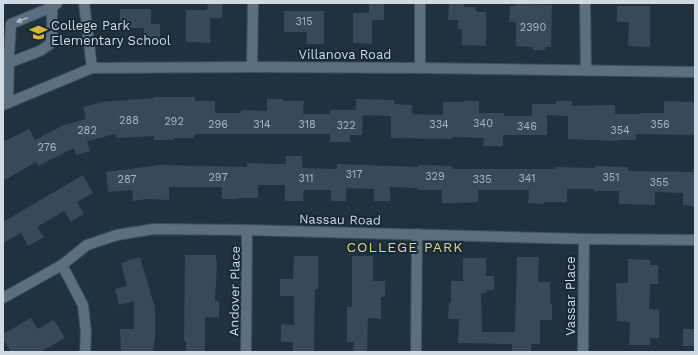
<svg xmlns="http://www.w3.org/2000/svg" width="698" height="355" font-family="'Work Sans',sans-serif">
	<rect width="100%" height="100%" fill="#203240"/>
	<!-- building -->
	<g fill="#384a5a">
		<polygon points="208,3 223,3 222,18 210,18 210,43 186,42 186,10 207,10"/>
		<polygon points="369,4 384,4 384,20 372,20 372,44 353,43 353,13 369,13"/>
		<polygon points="449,4 464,4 464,7 474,7 477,12 486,12 486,46 462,45 462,29 458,29 458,20 448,20"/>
		<polygon points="516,4 552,5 551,47 545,47 545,50 533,50 533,47 516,46 516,22 509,22 510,6 516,6"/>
		<polygon points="617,6 650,6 650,47 628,46 629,22 617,22"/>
		<polygon points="120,9 151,9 151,24 160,24 160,40 144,40 144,28 120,28"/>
		<polygon points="284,11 324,11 324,44 306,44 307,32 284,32"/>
		<polygon points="154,97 195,97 195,101 215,101 215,113 241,113 241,110 267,111 267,99 283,99 283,101 304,101 303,114 330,114 330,110 356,110 356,99 394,100 394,104 412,105 412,114 443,115 443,102 463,102 463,101 479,101 479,113 504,113 504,116 532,116 532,104 556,104 556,101 572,101 572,106 615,105 615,114 640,114 640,113 664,113 664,101 695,102 695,135 636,134 636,140 618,140 618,141 568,139 568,116 547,115 547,135 503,135 503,146 483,146 484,138 452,137 452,139 391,138 391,116 363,115 362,135 350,135 350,142 330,142 330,134 195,134 194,138 174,138 174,140 154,140 154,136 117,138 116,134 87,141 90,151 76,155 74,148 38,166 36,162 3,181 3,142 29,129 35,140 64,125 86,119 83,107 102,102 154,98"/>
		<polygon points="286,156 302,156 302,168 337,169 337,164 418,167 418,165 452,166 452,169 555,169 555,167 595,168 595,166 628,167 628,171 695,172 695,206 683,205 683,193 655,192 655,205 619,204 619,191 594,191 594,189 567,189 567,202 544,202 544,204 528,203 529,190 478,190 478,202 458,203 442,203 442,190 418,190 418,188 390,187 390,201 374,201 374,189 346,188 346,201 331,201 331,190 304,190 303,201 285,201 285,185 258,185 258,198 238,198 238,199 222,199 222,187 169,187 169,200 146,199 133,201 132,190 108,192 106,172 160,165 247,167 247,163 286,164"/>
		<polygon points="83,175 93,193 77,202 84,214 71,222 64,211 37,227 44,237 28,246 21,233 3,243 3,222"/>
		<polygon points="185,255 216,255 216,261 217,261 215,301 219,301 219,318 205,317 205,352 186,352 186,341 184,341"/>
		<polygon points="294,256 318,256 318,289 315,289 314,352 293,352 293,342 281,342 281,324 294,325 294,296 280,296 280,279 293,279"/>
		<polygon points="352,256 373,256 373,281 385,281 385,297 381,297 381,319 368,318 367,352 353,352 354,342 347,342 347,307 352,307"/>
		<polygon points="140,257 154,305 155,305 155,341 154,341 153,352 121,352 120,329 134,329 134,301 119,305 115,289 127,286 121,263"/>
		<polygon points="517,257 539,257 538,282 550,282 550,304 552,304 552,320 540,320 540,344 531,344 531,352 512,352 512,344 458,343 459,319 448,319 449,303 451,303 451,281 463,281 463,258 486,258 486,276 494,276 494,290 486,290 486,293 481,293 482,332 515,332"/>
		<polygon points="628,259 650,260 650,265 658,265 658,284 650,284 649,309 659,310 659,338 650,338 650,345 629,345 630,322 617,321 616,283 628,283"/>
		<polygon points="31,318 38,329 54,320 65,338 40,352 11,352 3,339 3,334"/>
		<rect x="683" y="329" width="12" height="17"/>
	</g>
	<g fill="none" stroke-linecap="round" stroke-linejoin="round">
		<defs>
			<g id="minor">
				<polyline points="84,3 92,68"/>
				<polyline points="585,3 586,70"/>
				<polyline points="8,63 40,51 50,44 52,33 52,7"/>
				<polyline points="252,67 253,3"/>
				<polyline points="420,68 420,3"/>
				<polyline points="8,103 9,54 11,24 52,7 57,3"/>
				<polyline points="3,105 92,68 252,67 420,68 695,72"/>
				<polyline points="62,265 83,305 86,333 85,352"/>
				<polyline points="3,298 62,265 87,245 117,235 154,229 247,230 584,239 695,240"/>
				<polyline points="246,352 247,230"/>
				<polyline points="416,352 417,234"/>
				<polyline points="583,352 584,239"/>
			</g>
		</defs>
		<!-- minor casing -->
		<use href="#minor" stroke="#404f5c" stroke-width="12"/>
		<!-- minor -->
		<use href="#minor" stroke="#5c6f80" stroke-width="10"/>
	</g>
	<!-- one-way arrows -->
	<defs><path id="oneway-solid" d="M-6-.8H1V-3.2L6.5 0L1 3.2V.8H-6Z"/></defs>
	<use fill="#acbac5" href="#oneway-solid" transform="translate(22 20) rotate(159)"/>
	<!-- icons -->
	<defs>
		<symbol id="school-bare" viewBox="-9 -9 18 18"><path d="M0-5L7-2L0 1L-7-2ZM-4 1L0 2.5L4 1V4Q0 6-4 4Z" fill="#d4b635" stroke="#172836" stroke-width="2.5" paint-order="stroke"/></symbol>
	</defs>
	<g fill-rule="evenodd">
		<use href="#school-bare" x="26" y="20" width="25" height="25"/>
	</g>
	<g text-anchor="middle" stroke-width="4" stroke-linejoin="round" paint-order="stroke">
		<!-- number labels -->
		<g font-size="11" fill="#a9b6c1">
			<text x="304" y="25">315</text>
			<text x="533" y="31">2390</text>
			<text x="129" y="124">288</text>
			<text x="174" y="125">292</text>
			<text x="483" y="127">340</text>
			<text x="218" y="128">296</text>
			<text x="262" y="128">314</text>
			<text x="307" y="128">318</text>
			<text x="439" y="128">334</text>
			<text x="660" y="128">356</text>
			<text x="346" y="129">322</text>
			<text x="527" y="130">346</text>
			<text x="87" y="134">282</text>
			<text x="620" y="134">354</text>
			<text x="47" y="151">276</text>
			<text x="354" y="178">317</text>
			<text x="435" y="180">329</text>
			<text x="218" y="181">297</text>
			<text x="611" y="181">351</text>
			<text x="306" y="182">311</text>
			<text x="527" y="182">341</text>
			<text x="127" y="183">287</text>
			<text x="482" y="183">335</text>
			<text x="659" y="186">355</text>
		</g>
		<!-- poi labels -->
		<g font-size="13" fill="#cfdae3" stroke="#172836" text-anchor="start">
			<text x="51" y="30">College Park<tspan x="51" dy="15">Elementary School</tspan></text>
		</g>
		<!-- street labels -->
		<g font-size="13" fill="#cfdae3" stroke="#172836">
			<text x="345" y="59">Villanova Road</text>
			<text transform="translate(340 219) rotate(1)" y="5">Nassau Road</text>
			<text transform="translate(234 291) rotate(-89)" y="5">Andover Place</text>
			<text transform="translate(570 296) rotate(-90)" y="5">Vassar Place</text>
		</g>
		<!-- neighbourhood labels -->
		<g font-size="14" letter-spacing="1" fill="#e6d285" stroke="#172836">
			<text x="405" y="252">COLLEGE PARK</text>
		</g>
	</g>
	<!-- border -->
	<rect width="698" height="355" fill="none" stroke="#cfdae3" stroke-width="8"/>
</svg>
